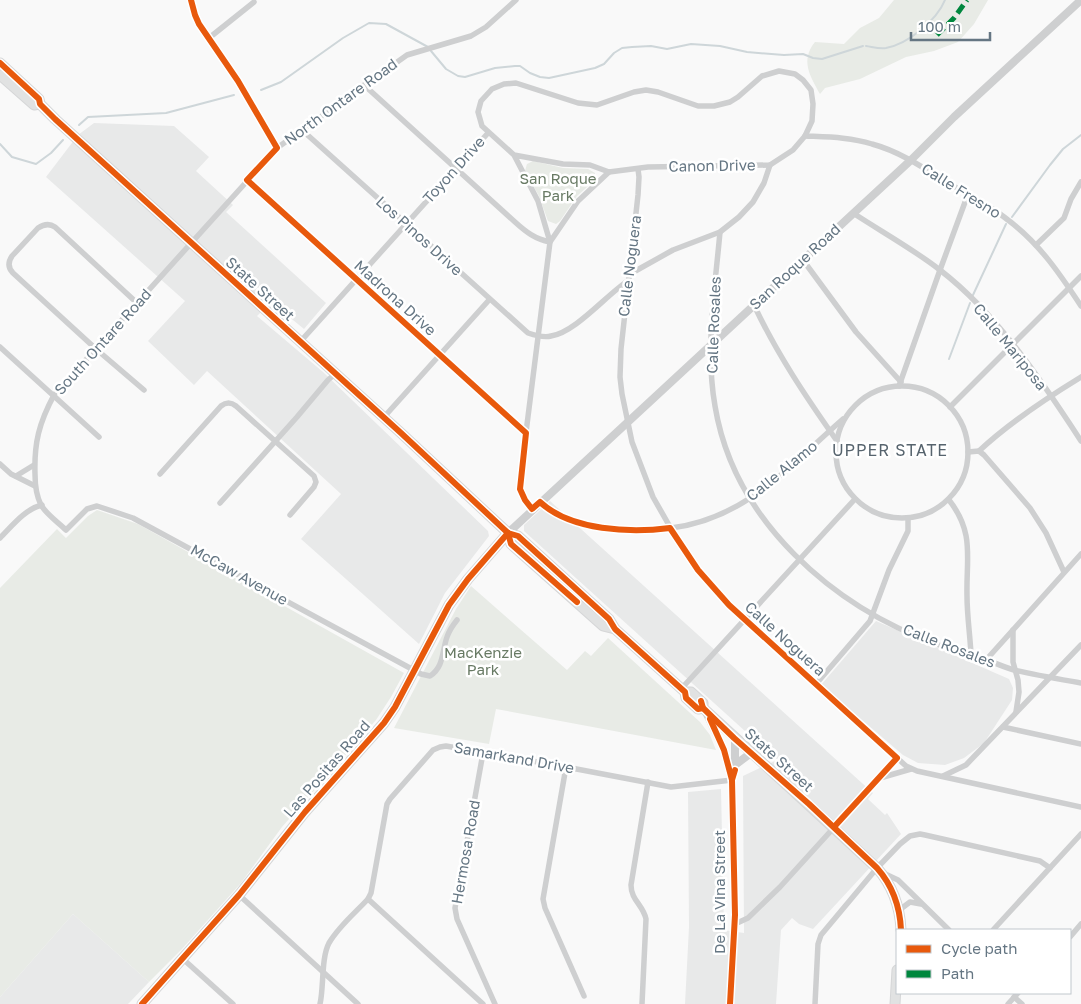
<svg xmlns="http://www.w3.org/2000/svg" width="1081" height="1004" font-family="'Golos Text',sans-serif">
	<rect width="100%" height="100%" fill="#f9f9f9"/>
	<!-- built -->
	<g fill="#e8e9e9">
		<polygon points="94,123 174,126 209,157 196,171 233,205 226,212 326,303 304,329 271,302 257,316 323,372 488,531 489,536 445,593 419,644 301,539 341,494 207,371 194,385 148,341 185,301 46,177 78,135"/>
		<polygon points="550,501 873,793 868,799 885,815 887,813 901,834 813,929 799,924 792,918 781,930 776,1004 685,1004 689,927 688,792 721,789 724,930 744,933 743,776 777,760 524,531 524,525"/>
		<polygon points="876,621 1009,679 1013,688 1012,700 984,743 964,758 945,765 918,763 903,755 821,685"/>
		<polygon points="73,914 149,982 128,1004 0,1004 0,997"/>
	</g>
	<!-- green -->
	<g fill="#e8ebe6">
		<path d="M 894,0 L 988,0 L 974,24 L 958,42 L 934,51 L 906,57 L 860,79 L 825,88 L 820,94 C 810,76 800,60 815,42 L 844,44 L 860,28 L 879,18 Z"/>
		<polygon points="533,161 563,168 588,169 595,173 595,180 577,196 560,221 556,224 548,221 539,196 525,171 527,164"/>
		<polygon points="97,510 138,524 404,673 391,697 376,720 282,827 241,883 182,949 149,982 73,914 0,997 0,588 57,529 66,538 88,516"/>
		<polygon points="471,586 567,670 585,651 591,656 608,638 700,722 710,735 716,750 496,709 489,744 394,728 456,609"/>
	</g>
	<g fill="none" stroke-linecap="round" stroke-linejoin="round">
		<!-- stream -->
		<g stroke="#ced6d9" stroke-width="2">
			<path d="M 866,46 C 873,47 879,49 886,48 C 908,44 937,20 945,0"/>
			<polyline points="431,51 446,69 458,76 465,77 495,68 515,66 520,66 530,73 540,77 549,78 595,68 604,64 614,53 622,48 632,47 651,46 667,49 691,44 720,46 747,52 784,55 803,54 813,58 822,59 863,46"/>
			<polyline points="261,90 281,82 343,38 369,23 386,24 428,47"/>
			<polyline points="79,125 88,117 166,113 234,95"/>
			<polyline points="0,144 12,157 36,164 51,153 63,140"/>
			<polyline points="1012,217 1050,165 1063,149 1081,135"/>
			<polyline points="973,295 1006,224"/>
			<polyline points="949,359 970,303"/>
		</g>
		<defs>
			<polyline id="secondary" points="142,1004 239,895 305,812 384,723 395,707 449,605 468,579 508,533"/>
			<g id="primary">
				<polyline points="0,63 39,99 40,104 55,119 401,433 508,533 518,536 609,619 615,629 685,692 686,698 698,709 703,708"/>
				<polyline points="0,75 34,105 40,104"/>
				<polyline points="508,533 511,544 603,626 615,629"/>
				<path d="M 685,692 L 691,692 L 703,703 L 703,708 L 877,868 C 892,885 900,907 901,930"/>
				<polyline points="895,1004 897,970"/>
			</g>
		</defs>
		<!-- secondary casing -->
		<use href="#secondary" stroke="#d5d6d7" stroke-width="11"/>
		<!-- primary casing -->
		<use href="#primary" stroke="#d5d6d7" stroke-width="11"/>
		<!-- minor -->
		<g stroke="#cecfd0" stroke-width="5.5">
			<polyline points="191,0 195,15 199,24 238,81 277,148"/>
			<polyline points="209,38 254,2"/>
			<path d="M 364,85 L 515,222 C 526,232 535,239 550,242 L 578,201 L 609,172"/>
			<path d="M 302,130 L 528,333 C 534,335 544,338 551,336 C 576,332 606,295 629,280"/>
			<path d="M 805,136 C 828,137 850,137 872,144 C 898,151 921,166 943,180 C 965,193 988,204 1008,220 C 1039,243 1060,274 1081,306"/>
			<polyline points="514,155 563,164 590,165 609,172 648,167 770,165 793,150 805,136 812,121 813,104 811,90 803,80 795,74 779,71 762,76 738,97 730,102 714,106 698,106 658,92 646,90 634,92 597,105 578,103 516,83 504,84 492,89 481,101 478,112 482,126 514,155 538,201 550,242 520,480 522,495 532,509"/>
			<polyline points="638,169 639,177 638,195 621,349 620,377 622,394 632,442 653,497 682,548 698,570 729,605 906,766 917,771 1081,807"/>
			<polyline points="247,180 526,433"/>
			<path d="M 853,213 C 882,232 913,249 940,270 C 997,314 1042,381 1081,441"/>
			<path d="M 720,232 C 715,288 705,350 715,406 C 734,521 833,607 939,645 C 950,649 961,651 972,654 C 986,659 1000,666 1014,670 C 1036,675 1059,679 1081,683"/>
			<polyline points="1036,245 1064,218 1071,199 1081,182"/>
			<polyline points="803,260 856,332 901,382"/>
			<polyline points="630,274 673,250 720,232 739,217 753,202 764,183 770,165"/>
			<path d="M 137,303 L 55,227 C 49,223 44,224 38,228 L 12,256 C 8,262 8,268 13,273 L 96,349 L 144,390"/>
			<path d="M 754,305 C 777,354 806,397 837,441"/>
			<polyline points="300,342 488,133"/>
			<polyline points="0,347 99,437"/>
			<circle cx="902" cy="452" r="66"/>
			<polyline points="899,386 940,270 968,194"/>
			<polyline points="950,407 1081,276"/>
			<polyline points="384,417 489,300"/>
			<path d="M 979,451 C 1010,422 1045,399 1081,377"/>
			<polyline points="968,452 979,451 984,455 1030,508 1046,533 1064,572"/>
			<polyline points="0,464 11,474 35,486"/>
			<path d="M 160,474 L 221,406 C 226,402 231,402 236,406 L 314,476 L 316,482 L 314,487 L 290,515"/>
			<polyline points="16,476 34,465"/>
			<path d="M 949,500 C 975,533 966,558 967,596 C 967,615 970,635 971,654"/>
			<path d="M 540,502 C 559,519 586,525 610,528 C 631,531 650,530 671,528 C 746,519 790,465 843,419"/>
			<polyline points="220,503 297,417 328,380 335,374"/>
			<path d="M 0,538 C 12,526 25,509 42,505"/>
			<path d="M 457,620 C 453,625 449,631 447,637 C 442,651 444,667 430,676 L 421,674 L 133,518 L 97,506 L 87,509 L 66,530 C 58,522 47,515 41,505 C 36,495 35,485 35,474 C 34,443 39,423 54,395 L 277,148 L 407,55 L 471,36 L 486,27 L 516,0"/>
			<polyline points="1013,630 1013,662 1018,680 1019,692 1016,712"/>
			<polyline points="986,660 1081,554"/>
			<polyline points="816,684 870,621 889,570 908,531 908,518"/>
			<polyline points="681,689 855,499"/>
			<polyline points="1003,727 1081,744"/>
			<polyline points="483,753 455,908 457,919 495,1004"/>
			<polyline points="566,767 543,899 545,908 584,996"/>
			<polyline points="943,776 966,765 1081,645"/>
			<polyline points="880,778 911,769"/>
			<polyline points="881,872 898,880 949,930"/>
			<polyline points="239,895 358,1004"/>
			<polyline points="368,899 483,1004"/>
			<polyline points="898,911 910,902 921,904"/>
			<polyline points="735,924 748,918 780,887 897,758"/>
			<polyline points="993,930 1081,834"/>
			<polyline points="1070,937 1081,924"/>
			<polyline points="183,959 233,1004"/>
			<polyline points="1014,997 1022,1004"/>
			<path d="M 320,1004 C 324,987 321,958 329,943 C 339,926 355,913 368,899 L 371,893 L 387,804 L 390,799 L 433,750 L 440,747 L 446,746 L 566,767 L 671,787 L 732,780"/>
			<path d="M 642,1004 L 646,919 C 643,905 631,900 631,885 L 648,782"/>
			<polyline points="815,1004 818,944 821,935 877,868 900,844 910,836 920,834 925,835 1040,861 1050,868"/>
			<polyline points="1008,1004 1018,993"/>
		</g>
		<!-- tertiary -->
		<g stroke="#cecfd0" stroke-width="8">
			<polyline points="508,533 911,160 954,117 1081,0"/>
			<polyline points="706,712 724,750 732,780"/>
			<polyline points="735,765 751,753"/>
			<polyline points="730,1004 735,915 732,780 735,765 735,738"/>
		</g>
		<!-- secondary -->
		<use href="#secondary" stroke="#e1e2e2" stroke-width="9"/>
		<!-- primary -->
		<use href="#primary" stroke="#e1e2e2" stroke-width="9"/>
		<!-- quiet -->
		<polyline stroke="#00873e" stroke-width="5" stroke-dasharray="10 5" stroke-linecap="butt" points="937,35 954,18 967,0"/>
		<defs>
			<g id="cycleway">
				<path d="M 191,0 L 195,15 L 199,24 L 238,81 L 277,148 L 247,180 L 526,433 L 520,489 L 525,500 L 532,509 L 540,502 C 571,531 631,533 670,528 L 698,570 L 729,605 L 897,758 L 834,827"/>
				<polyline points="0,63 39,99 40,104 55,119 401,433 508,533 518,536 609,619 615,629 685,692 686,698 698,709 703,708"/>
				<polyline points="508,533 511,544 577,602"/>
				<path d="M 701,701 L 703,708 L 734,738 L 809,804 L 877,868 C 892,885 900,907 901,930"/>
				<polyline points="710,719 724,750 732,780"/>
				<polyline points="142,1004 239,895 305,812 384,723 395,707 449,605 468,579 508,533"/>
				<polyline points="730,1004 735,915 732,780 735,770"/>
			</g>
		</defs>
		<!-- cycleway casing -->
		<use href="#cycleway" stroke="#fff" stroke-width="9"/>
		<!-- cycleway -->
		<use href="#cycleway" stroke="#e8590c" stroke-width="6"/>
	</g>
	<g text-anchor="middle" stroke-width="5" stroke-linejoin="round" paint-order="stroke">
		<!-- street labels -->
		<g font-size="15" fill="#657683" stroke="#fff">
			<text transform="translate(341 102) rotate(-36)" y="5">North Ontare Road</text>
			<text transform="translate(712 166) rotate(-1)" y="5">Canon Drive</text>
			<text transform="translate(454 170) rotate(-48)" y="5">Toyon Drive</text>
			<text transform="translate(961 191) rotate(32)" y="5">Calle Fresno</text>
			<text transform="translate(419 236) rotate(42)" y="5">Los Pinos Drive</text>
			<text transform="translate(630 266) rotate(-83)" y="5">Calle Noguera</text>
			<text transform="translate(795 267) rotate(-43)" y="5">San Roque Road</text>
			<text transform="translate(260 289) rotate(42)" y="5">State Street</text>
			<text transform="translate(395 298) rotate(42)" y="5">Madrona Drive</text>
			<text transform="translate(714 325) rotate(-88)" y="5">Calle Rosales</text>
			<text transform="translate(103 342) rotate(-48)" y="5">South Ontare Road</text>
			<text transform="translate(1010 347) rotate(51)" y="5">Calle Mariposa</text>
			<text transform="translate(782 471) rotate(-39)" y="5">Calle Alamo</text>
			<text transform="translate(239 575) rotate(29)" y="5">McCaw Avenue</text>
			<text transform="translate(785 639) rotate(42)" y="5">Calle Noguera</text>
			<text transform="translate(949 646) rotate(21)" y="5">Calle Rosales</text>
			<text transform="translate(514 758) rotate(10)" y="5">Samarkand Drive</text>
			<text transform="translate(779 760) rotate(42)" y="5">State Street</text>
			<text transform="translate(327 769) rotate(-49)" y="5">Las Positas Road</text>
			<text transform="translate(466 852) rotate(-80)" y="5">Hermosa Road</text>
			<text transform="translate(720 892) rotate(-90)" y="5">De La Vina Street</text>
		</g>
		<!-- park labels -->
		<g font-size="15" fill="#687a64" stroke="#fff">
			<text x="558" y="184">San Roque<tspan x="558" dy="17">Park</tspan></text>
			<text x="483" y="658">MacKenzie<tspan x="483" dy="17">Park</tspan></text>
		</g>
		<!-- neighbourhood labels -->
		<g font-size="16" letter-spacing="1" fill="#57646e" stroke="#fff">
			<text x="890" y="456">UPPER STATE</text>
		</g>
	</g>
	<!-- legend -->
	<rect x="896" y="929" width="175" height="65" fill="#ffffff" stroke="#c1c8cd"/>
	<rect x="906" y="945" width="25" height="8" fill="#e8590c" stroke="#c1c8cd"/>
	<text x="941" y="954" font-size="15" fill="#657683">Cycle path</text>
	<rect x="906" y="970" width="25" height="8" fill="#00873e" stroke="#c1c8cd"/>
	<text x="941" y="979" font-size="15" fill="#657683">Path</text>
	<!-- scale -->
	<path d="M911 32v8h79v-8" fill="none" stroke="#657683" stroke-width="2.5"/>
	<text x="918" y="32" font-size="15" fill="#657683" stroke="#ffffff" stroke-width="4" paint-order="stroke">100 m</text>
</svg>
